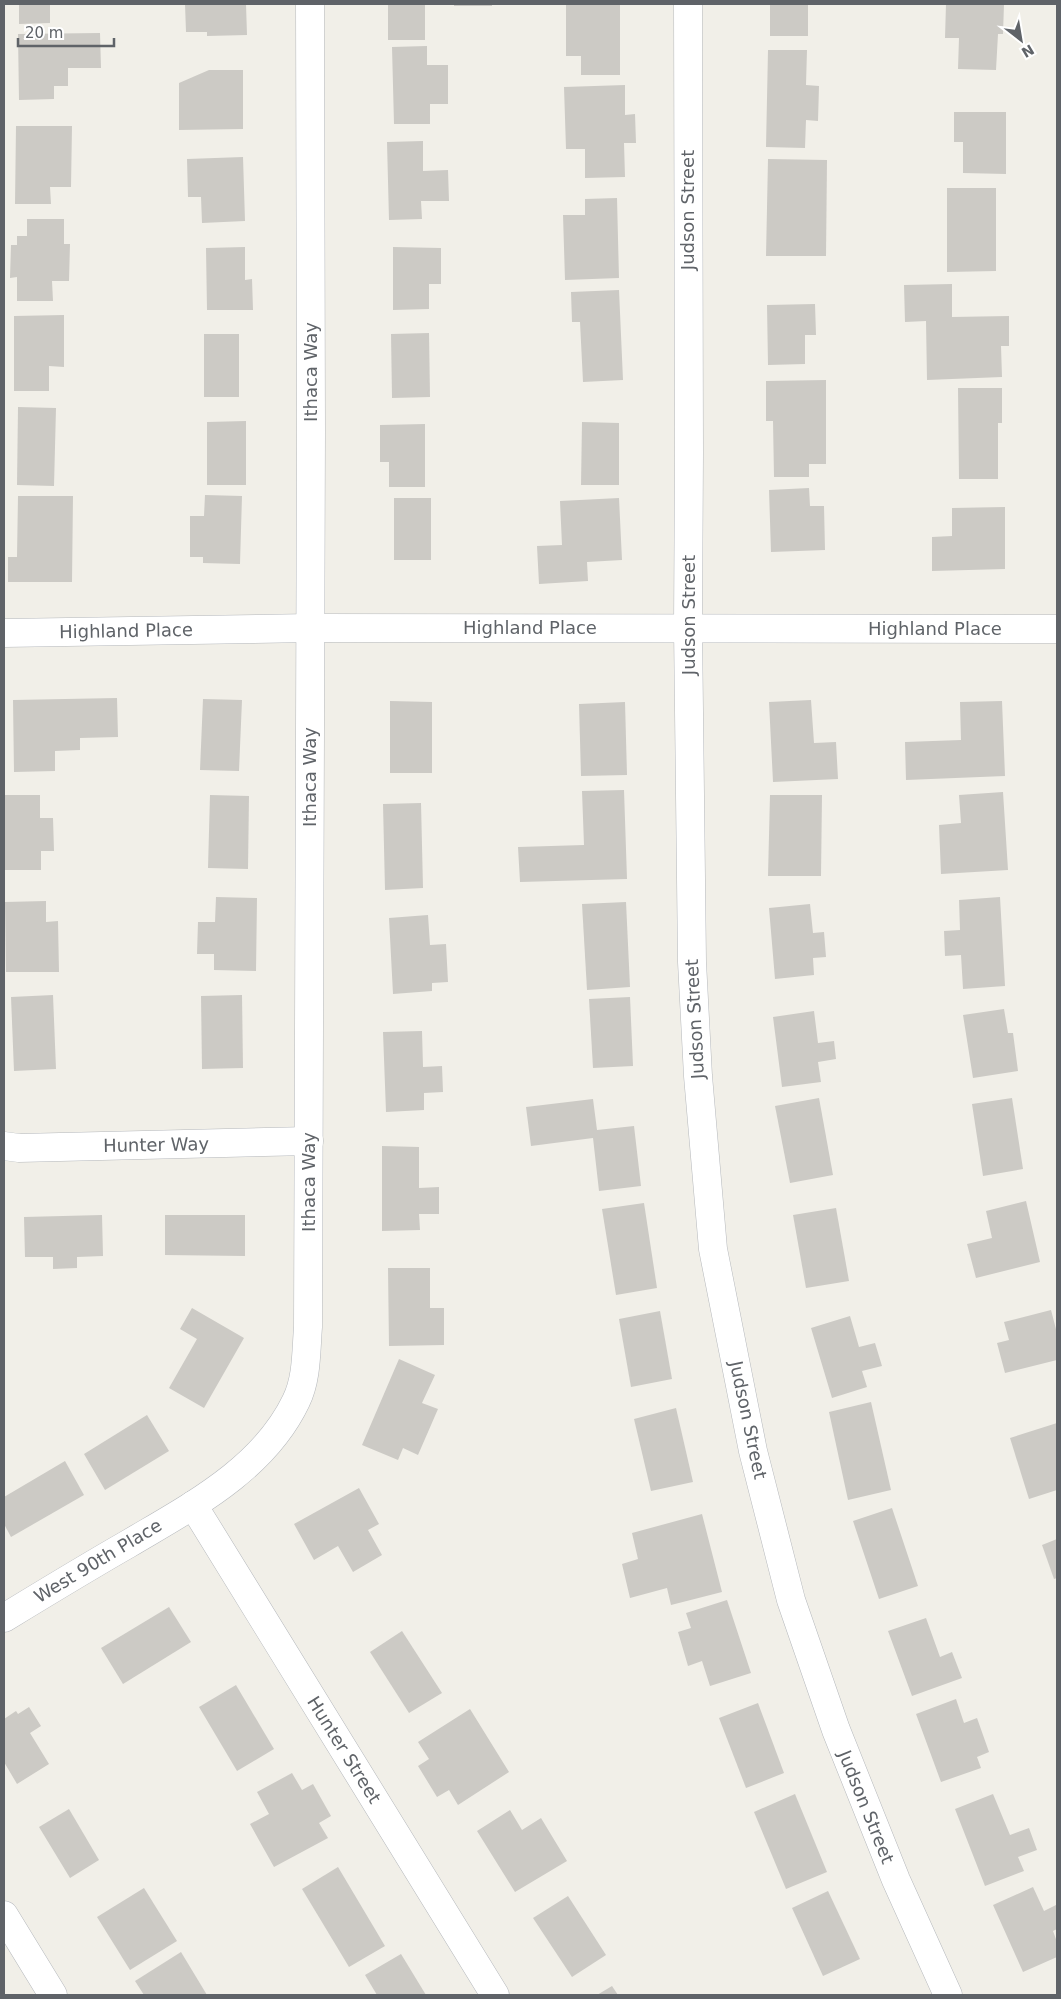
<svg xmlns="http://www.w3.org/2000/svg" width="1061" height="1999" font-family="'DejaVu Sans',sans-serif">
	<rect width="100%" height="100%" fill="#f1efe8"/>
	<!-- building -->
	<g fill="#cccac5">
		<polygon points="19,4 50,4 50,23 19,24"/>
		<polygon points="185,4 246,4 247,35 207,36 207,32 186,32"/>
		<rect x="388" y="4" width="37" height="36"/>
		<rect x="454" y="4" width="38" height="2"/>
		<polygon points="566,4 620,4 620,75 581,75 581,56 566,56"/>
		<rect x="770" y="4" width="38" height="32"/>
		<polygon points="946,4 1004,4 1003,34 998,34 996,70 958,69 959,38 945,38"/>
		<polygon points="100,33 101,68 68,68 68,86 54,86 54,99 19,100 18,34"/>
		<polygon points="427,46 427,65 448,65 448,104 430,104 430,124 394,124 392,47"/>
		<polygon points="768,50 807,50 806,85 819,86 818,121 806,120 805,148 766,147"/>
		<polygon points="209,70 243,70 243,129 179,130 179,83"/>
		<polygon points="625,85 625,115 635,114 636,143 624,143 625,177 585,178 585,149 566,149 564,87"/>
		<polygon points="954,112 1006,112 1006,174 963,173 963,142 954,142"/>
		<polygon points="16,126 72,126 71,187 50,187 51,204 15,204"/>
		<polygon points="423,141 423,171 448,170 449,201 421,201 422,219 389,220 387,142"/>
		<polygon points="243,157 245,221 202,223 201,197 188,197 187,159"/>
		<polygon points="768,159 827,160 826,256 766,256"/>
		<polygon points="947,188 996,188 996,271 947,272"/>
		<polygon points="617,198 619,278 565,280 563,215 585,215 585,199"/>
		<polygon points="27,219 64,219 64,244 70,244 69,281 52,281 53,301 17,301 17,277 10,278 11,245 17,245 17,236 27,236"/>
		<polygon points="245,247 245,280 252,279 253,310 207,310 206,248"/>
		<polygon points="393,247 441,248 441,284 429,284 429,309 393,310"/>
		<polygon points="952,284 952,317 1009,316 1009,346 1001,346 1002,377 927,380 926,321 905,322 904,285"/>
		<polygon points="619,290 623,380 583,382 580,322 572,322 571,292"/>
		<polygon points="815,304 816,335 805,335 805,364 768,365 767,305"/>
		<polygon points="64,315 64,367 49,366 49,391 14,391 14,316"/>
		<polygon points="429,333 430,397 392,398 391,334"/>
		<rect x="204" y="334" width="35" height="63"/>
		<polygon points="826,380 826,464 809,464 809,477 774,477 773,421 766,421 766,381"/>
		<polygon points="958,388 1002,388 1002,423 998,423 998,479 959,479"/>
		<polygon points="18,407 56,408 54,486 17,485"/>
		<polygon points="246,421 246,485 207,485 207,422"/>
		<polygon points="582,422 619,423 619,485 581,485"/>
		<polygon points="425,424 425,487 389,487 389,462 380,462 380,425"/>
		<polygon points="809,488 810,506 824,506 825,550 771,552 769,490"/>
		<polygon points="205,495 242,496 240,564 203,563 203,557 190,557 190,516 204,516"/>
		<polygon points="18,496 73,496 72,582 8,582 8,557 17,557"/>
		<rect x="394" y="498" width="37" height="62"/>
		<polygon points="619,498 622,560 587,562 588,581 539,584 537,546 562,545 560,501"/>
		<polygon points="1005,507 1005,569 932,571 932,537 952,536 952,508"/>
		<polygon points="117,698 118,737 80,738 80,750 55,751 55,771 14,772 13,700"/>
		<polygon points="203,699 242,700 239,771 200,770"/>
		<polygon points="811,700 814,743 836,742 838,779 773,782 769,702"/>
		<polygon points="390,701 432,702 432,773 390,773"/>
		<polygon points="1002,701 1005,776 906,780 905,742 961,740 960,702"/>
		<polygon points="625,702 627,775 581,776 579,704"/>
		<polygon points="624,790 627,879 520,882 518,847 584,845 582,791"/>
		<polygon points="1003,792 1008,870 941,874 939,825 961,823 959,795"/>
		<polygon points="4,795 40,795 40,818 53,818 54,851 41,851 41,870 4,870"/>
		<polygon points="210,795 249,796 248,869 208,868"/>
		<polygon points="770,795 822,795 821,876 768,876"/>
		<polygon points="421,803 423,888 385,890 383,804"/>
		<polygon points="216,897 257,898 256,971 214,970 214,954 197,954 198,922 215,922"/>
		<polygon points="1000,897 1005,986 963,989 961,955 945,956 944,931 960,930 959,900"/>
		<polygon points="46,901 46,922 58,921 59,972 6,972 5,902"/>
		<polygon points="626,902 630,987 587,990 582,904"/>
		<polygon points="810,904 813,933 824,932 826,957 813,958 814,975 775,979 769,908"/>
		<polygon points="428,915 430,945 446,944 448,982 432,983 432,991 393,994 389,918"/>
		<polygon points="53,995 56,1069 14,1071 11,997"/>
		<polygon points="242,995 243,1068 202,1069 201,996"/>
		<polygon points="630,997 633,1066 593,1068 589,999"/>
		<polygon points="1004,1009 1008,1033 1013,1033 1018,1071 973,1078 963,1015"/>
		<polygon points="814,1011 818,1043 834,1041 836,1059 818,1062 821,1082 782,1087 773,1017"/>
		<polygon points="422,1031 423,1067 442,1066 443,1092 424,1093 424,1110 386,1112 383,1032"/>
		<polygon points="819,1098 833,1175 790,1183 775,1106"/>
		<polygon points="1012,1098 1023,1169 983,1176 972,1104"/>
		<polygon points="593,1099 597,1130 634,1126 641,1186 599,1191 593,1138 531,1146 526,1107"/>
		<polygon points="382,1146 419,1147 419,1188 439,1187 439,1214 419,1214 420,1230 382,1231"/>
		<polygon points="1026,1201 1040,1262 976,1278 967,1244 992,1238 986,1211"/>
		<polygon points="644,1203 657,1288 616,1295 602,1209"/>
		<polygon points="836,1208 849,1281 806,1288 793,1215"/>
		<polygon points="102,1215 103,1256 77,1257 77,1268 53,1269 53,1257 25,1257 24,1217"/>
		<polygon points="165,1215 245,1215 245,1256 165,1255"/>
		<polygon points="388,1268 430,1268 430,1308 444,1308 444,1345 389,1346"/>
		<polygon points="192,1308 244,1338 204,1408 169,1388 197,1339 180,1329"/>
		<polygon points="1051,1310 1057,1333 1057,1360 1005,1373 997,1343 1009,1340 1004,1322"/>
		<polygon points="660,1311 672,1379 631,1387 619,1319"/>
		<polygon points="850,1316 859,1347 875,1343 882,1366 862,1371 867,1387 832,1398 811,1328"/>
		<polygon points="399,1359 435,1375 422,1403 438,1409 418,1455 403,1448 398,1460 362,1445"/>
		<polygon points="871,1402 891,1490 848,1500 829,1412"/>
		<polygon points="676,1408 693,1482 651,1491 634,1419"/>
		<polygon points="147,1415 169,1451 105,1490 84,1454"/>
		<polygon points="1057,1423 1057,1490 1029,1499 1010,1438"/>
		<polygon points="65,1461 84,1495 11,1537 4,1524 4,1497"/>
		<polygon points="359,1488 379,1524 368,1530 382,1555 353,1572 338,1546 314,1560 294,1524"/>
		<polygon points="892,1508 918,1586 879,1599 853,1521"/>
		<polygon points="702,1514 722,1592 671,1605 667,1588 630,1598 622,1564 638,1559 632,1533"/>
		<polygon points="1057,1539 1057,1578 1054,1579 1042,1545"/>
		<polygon points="727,1600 751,1673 710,1686 702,1661 688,1666 678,1632 691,1628 686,1613"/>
		<polygon points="169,1607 191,1642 123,1684 101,1648"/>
		<polygon points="926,1618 940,1657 952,1652 962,1678 912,1696 888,1631"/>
		<polygon points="402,1631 442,1693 409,1713 370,1652"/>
		<polygon points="236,1685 274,1749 237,1771 199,1707"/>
		<polygon points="956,1699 964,1723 977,1718 989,1752 977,1757 981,1768 941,1782 916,1714"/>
		<polygon points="758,1703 784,1773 746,1788 719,1718"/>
		<polygon points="29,1707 41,1726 30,1733 49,1764 17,1784 4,1762 4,1719 16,1711 18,1714"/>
		<polygon points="470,1709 509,1772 458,1805 449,1790 437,1797 418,1766 429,1759 418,1742"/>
		<polygon points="292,1773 302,1790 313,1784 331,1816 319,1823 328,1838 274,1867 250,1824 269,1814 257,1792"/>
		<polygon points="795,1794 827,1872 786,1889 754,1812"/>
		<polygon points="993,1794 1010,1835 1029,1828 1037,1850 1018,1857 1024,1871 985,1886 955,1809"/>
		<polygon points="69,1809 99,1860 70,1878 39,1827"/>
		<polygon points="510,1810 522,1830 541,1818 567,1861 515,1892 477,1831"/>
		<polygon points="338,1867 385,1946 349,1967 302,1889"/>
		<polygon points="1033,1887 1044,1911 1056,1905 1057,1909 1057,1929 1053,1931 1057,1942 1057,1957 1023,1972 993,1905"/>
		<polygon points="144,1888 177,1941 130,1970 97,1917"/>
		<polygon points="828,1891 860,1959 823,1976 792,1908"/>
		<polygon points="568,1896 606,1955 572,1977 533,1918"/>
		<polygon points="181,1952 207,1995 144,1995 135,1981"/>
		<polygon points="401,1954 426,1995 377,1995 365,1975"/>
		<polygon points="612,1986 618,1995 597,1995"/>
	</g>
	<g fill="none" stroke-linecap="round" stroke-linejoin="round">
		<defs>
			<g id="minor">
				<polyline points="688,4 689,453 688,628 692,962 698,1076 713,1249 753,1451 791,1600 836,1730 896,1880 948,1995"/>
				<polyline points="4,633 310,628 1057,629"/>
				<polyline points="4,1146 19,1148 309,1141"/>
				<polyline points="193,1505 495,1995"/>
				<path d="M 4,1618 C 45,1593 86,1568 128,1544 C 190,1507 263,1470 296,1401 C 307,1379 306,1352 308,1327 L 311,431 L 310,4"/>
				<polyline points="4,1915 53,1995"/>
			</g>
		</defs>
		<!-- minor casing -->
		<use href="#minor" stroke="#b5b8bc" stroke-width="29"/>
		<!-- minor -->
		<use href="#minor" stroke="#fff" stroke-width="28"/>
	</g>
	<g text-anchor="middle" stroke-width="4" stroke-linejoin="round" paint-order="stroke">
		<!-- street labels -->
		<g font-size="18" fill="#5f6368" stroke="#fff">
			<text transform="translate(688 210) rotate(-90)" y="6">Judson Street</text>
			<text transform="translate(311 372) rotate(-90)" y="6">Ithaca Way</text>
			<text transform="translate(689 615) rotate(-90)" y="6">Judson Street</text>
			<text x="530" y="634">Highland Place</text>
			<text x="935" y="635">Highland Place</text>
			<text transform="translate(126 631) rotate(-1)" y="6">Highland Place</text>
			<text transform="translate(310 777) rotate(-90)" y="6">Ithaca Way</text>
			<text transform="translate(695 1019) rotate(-93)" y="6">Judson Street</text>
			<text transform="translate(156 1145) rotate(-1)" y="6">Hunter Way</text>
			<text transform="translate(309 1182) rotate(-90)" y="6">Ithaca Way</text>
			<text transform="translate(748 1420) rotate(78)" y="6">Judson Street</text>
			<text transform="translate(98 1561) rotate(-31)" y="6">West 90th Place</text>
			<text transform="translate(344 1750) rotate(58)" y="6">Hunter Street</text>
			<text transform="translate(866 1807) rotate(68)" y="6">Judson Street</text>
		</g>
	</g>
	<!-- border -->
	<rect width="1061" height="1999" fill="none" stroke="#5f6368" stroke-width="10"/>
	<!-- north arrow -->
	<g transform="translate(1021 40) rotate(149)" stroke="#ffffff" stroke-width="4" paint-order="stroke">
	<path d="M0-4L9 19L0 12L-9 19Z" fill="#5f6368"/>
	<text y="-8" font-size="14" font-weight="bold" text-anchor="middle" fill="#5f6368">N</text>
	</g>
	<!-- scale -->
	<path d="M18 38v8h96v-8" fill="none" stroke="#5f6368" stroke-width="2.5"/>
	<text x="25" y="38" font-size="15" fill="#5f6368" stroke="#ffffff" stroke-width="4" paint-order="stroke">20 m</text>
</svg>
